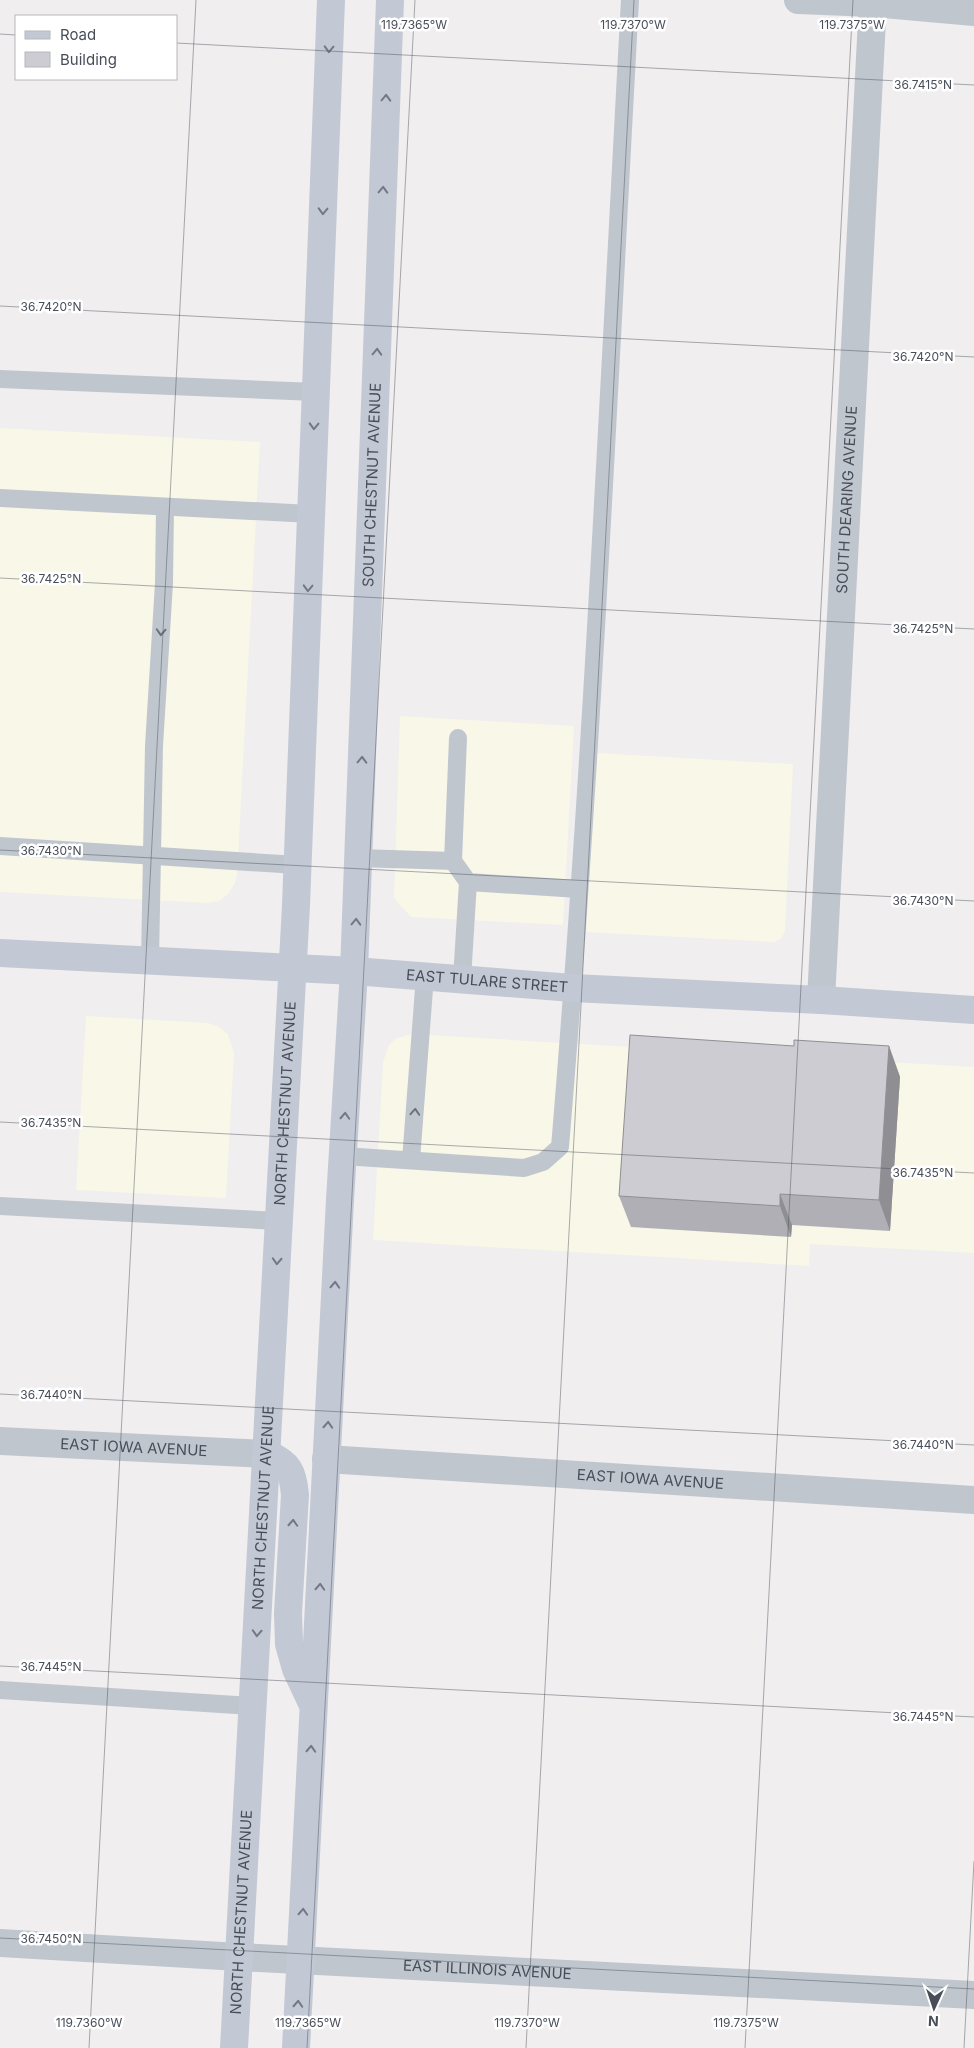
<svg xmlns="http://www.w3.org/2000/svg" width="974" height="2048" font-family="Inter,sans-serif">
	<rect width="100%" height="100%" fill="#f0eeee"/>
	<!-- commercial -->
	<g fill="#f9f7e8">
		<polygon points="0,428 260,442 237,875 234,885 228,894 219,901 207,903 0,892"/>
		<polygon points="400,716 574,726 563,925 411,917 394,898"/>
		<polygon points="596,753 793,764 785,931 781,939 773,942 586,932"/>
		<polygon points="86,1016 208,1023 219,1027 228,1034 234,1053 226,1198 76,1190"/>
		<polygon points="411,1034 974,1067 974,1253 810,1244 809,1266 373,1240 383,1062 389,1045 395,1039"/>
	</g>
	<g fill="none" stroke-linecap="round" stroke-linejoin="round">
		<!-- service -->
		<g stroke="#c0c6ce" stroke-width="18">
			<polyline points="0,379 315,392"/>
			<polyline points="0,498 311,514"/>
			<polyline points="458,738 453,861 468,882 579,889"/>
			<polyline points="0,846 297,865"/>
			<polyline points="358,858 453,861"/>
			<polyline points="150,961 154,746 164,583 165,507"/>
			<polyline points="462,979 468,882"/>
			<path d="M 343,1156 L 524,1168 L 543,1162 L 560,1147 C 592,765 609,382 630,0"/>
			<polyline points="411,1160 425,976"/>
			<polyline points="0,1206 279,1221"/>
			<polyline points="0,1690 252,1706"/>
		</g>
		<!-- minor -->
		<g stroke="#c0c6ce" stroke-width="28">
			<polyline points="798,0 873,3 974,12"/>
			<path id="s1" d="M 821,1000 L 873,0"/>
			<path id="s2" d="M 0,1441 L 267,1454"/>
			<path id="s3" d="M 326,1459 L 974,1500"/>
			<path id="s4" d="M 0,1943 L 239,1957 L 974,1995"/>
		</g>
		<!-- secondary -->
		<g stroke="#c2c8d4" stroke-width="28">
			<path id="s5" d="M 0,953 L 354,971 L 573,988 L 821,1000 L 974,1010"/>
			<path d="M 267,1454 C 289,1463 293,1472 295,1495 L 288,1613 L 289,1644 L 296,1669 L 312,1703"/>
			<path id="s6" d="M 234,2048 L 296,905 L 331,0"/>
			<path id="s7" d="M 296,2048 L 340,1200 L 354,971 L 390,0"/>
		</g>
	</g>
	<!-- wall -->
	<polygon fill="#afafb5" points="889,1046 900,1077 890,1231 792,1225 791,1237 631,1227 619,1196"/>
	<!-- shaded-wall -->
	<g fill="#8f8f93">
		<polygon points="889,1046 900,1077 890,1231 879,1200"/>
		<polygon points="780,1194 792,1225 791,1237 780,1206"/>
	</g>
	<!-- building -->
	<polygon fill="#ccccd2" stroke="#8f8f93" points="630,1035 794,1046 794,1040 889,1046 879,1200 780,1194 780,1206 619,1196"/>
	<!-- one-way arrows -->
	<defs><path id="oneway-chevron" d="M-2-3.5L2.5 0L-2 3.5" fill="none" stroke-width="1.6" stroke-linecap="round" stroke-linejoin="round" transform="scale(1.25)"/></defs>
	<g stroke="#737984">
		<use href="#oneway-chevron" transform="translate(329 49) rotate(92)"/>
		<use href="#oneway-chevron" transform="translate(386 98) rotate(-88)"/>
		<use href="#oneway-chevron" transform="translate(383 190) rotate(-88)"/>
		<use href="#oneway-chevron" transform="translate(323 211) rotate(92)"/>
		<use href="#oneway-chevron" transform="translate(377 352) rotate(-88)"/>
		<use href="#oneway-chevron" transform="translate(314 426) rotate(92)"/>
		<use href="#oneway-chevron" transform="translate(308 588) rotate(92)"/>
		<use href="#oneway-chevron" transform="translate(362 760) rotate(-88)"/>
		<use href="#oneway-chevron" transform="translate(356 922) rotate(-88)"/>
		<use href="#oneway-chevron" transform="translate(345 1116) rotate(-87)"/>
		<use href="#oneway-chevron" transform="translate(277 1261) rotate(93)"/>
		<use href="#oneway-chevron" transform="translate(335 1285) rotate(-87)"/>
		<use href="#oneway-chevron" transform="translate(328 1425) rotate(-87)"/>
		<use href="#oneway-chevron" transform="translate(293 1523) rotate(-87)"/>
		<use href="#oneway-chevron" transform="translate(320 1587) rotate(-87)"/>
		<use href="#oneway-chevron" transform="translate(257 1633) rotate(93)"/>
		<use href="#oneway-chevron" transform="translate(311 1749) rotate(-87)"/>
		<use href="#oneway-chevron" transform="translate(303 1912) rotate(-87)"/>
		<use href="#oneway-chevron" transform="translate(298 2004) rotate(-87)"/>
	</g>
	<g stroke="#6c727c">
		<use href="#oneway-chevron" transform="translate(161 632) rotate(93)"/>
		<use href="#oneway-chevron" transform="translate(415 1112) rotate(-86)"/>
	</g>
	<!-- ticks -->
	<path fill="none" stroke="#484e59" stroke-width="1" stroke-opacity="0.45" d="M 0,34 L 16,35M 176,43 L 974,85M 0,306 L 974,357M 0,578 L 974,629M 0,850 L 974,901M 0,1122 L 974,1173M 0,1394 L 974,1445M 0,1666 L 974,1717M 0,1938 L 974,1989M 89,2048 L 196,0M 307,2048 L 415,0M 526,2048 L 634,0M 745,2048 L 853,0M 964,2048 L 974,1861"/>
	<g text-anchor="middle" stroke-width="5" stroke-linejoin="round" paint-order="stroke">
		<!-- street labels -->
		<g font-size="15" fill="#484e59" stroke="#fff">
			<text dy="5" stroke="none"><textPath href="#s7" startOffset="1565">SOUTH CHESTNUT AVENUE</textPath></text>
			<text dy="5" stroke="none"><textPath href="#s1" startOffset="501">SOUTH DEARING AVENUE</textPath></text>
			<text dy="5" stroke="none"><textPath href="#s5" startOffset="488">EAST TULARE STREET</textPath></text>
			<text dy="5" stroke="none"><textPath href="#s6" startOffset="946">NORTH CHESTNUT AVENUE</textPath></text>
			<text dy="5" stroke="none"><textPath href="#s2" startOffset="134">EAST IOWA AVENUE</textPath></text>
			<text dy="5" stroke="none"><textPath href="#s3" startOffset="325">EAST IOWA AVENUE</textPath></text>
			<text dy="5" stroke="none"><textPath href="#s6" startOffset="541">NORTH CHESTNUT AVENUE</textPath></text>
			<text dy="5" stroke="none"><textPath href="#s6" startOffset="136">NORTH CHESTNUT AVENUE</textPath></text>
			<text dy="5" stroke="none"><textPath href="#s4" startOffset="488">EAST ILLINOIS AVENUE</textPath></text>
		</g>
	</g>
	<g font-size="12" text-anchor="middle" fill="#484e59" stroke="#fff" stroke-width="5" stroke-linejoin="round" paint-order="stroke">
		<text x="414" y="29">119.7365°W</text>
		<text x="633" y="29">119.7370°W</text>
		<text x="852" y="29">119.7375°W</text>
		<text x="923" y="89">36.7415°N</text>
		<text x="51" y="311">36.7420°N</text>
		<text x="923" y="361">36.7420°N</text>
		<text x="51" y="583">36.7425°N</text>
		<text x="923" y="633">36.7425°N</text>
		<text x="51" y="855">36.7430°N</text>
		<text x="923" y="905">36.7430°N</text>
		<text x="51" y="1127">36.7435°N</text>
		<text x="923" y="1177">36.7435°N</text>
		<text x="51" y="1399">36.7440°N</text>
		<text x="923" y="1449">36.7440°N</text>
		<text x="51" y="1671">36.7445°N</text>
		<text x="923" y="1721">36.7445°N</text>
		<text x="51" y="1943">36.7450°N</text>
		<text x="89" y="2027">119.7360°W</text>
		<text x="308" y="2027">119.7365°W</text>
		<text x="527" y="2027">119.7370°W</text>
		<text x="746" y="2027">119.7375°W</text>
	</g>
	<!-- legend -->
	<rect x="15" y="15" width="162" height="65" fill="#ffffff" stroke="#b6b8bd"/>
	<rect x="25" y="31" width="25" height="8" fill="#c2c8d4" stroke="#b6b8bd"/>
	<text x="60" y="40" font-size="15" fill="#484e59">Road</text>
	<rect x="25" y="52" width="25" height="15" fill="#ccccd2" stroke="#b6b8bd"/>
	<text x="60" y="65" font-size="15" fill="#484e59">Building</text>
	<!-- north arrow -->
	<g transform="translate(934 2008) rotate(183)" stroke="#ffffff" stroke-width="4" paint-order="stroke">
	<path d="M0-4L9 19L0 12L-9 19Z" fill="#484e59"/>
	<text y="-8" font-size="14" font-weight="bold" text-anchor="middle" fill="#484e59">N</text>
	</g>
</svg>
